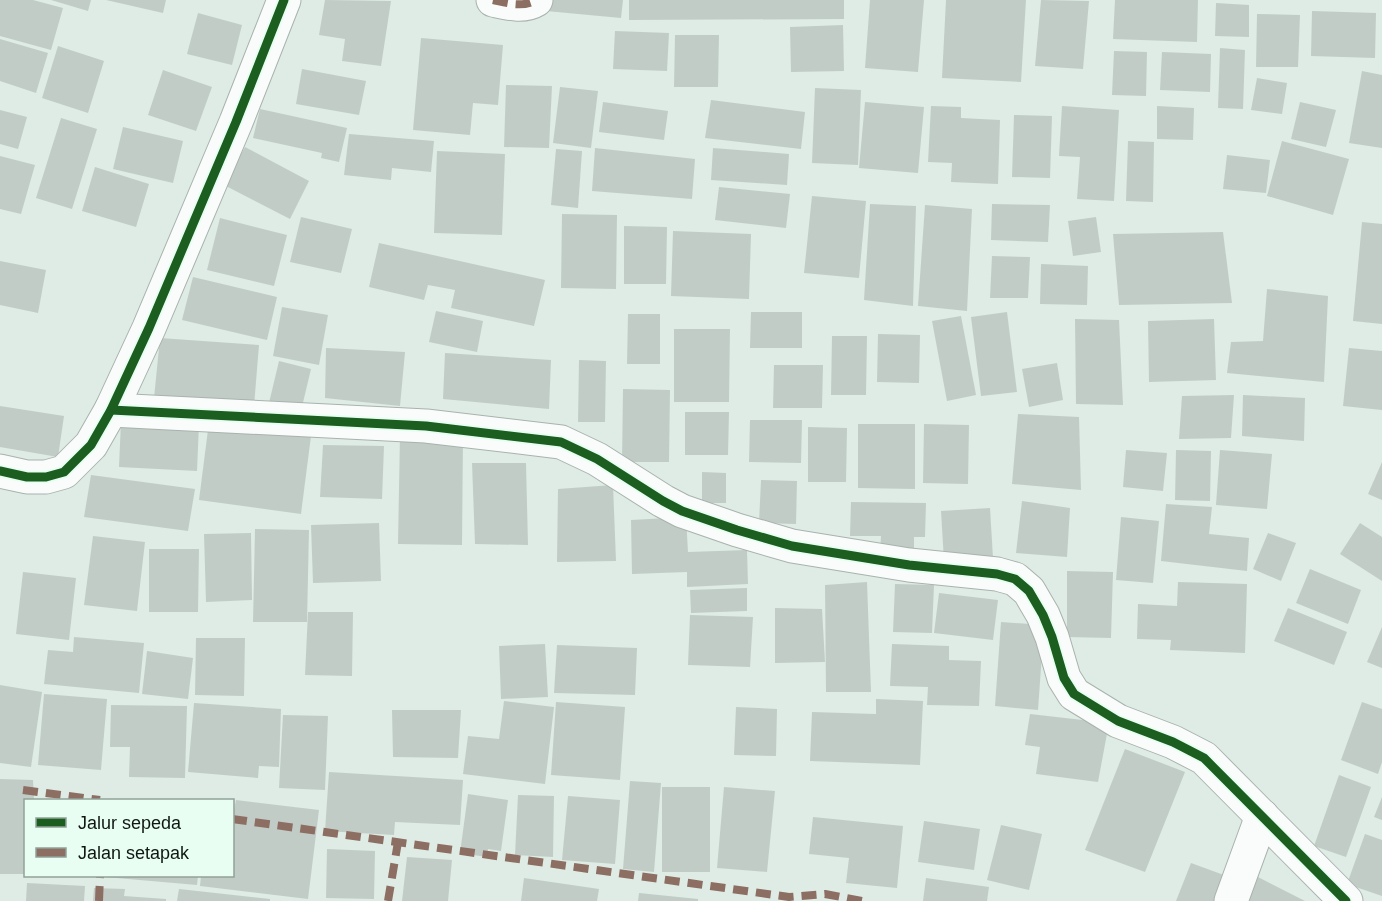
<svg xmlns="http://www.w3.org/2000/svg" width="1382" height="901" font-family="Arial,sans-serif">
	<rect width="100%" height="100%" fill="#deece5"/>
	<!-- building -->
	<g fill="#c1ccc7">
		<polygon points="0,0 33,0 63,8 51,50 0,36"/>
		<polygon points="51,0 91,0 88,11"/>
		<polygon points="106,0 166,0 163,13"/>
		<polygon points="325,0 391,1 381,66 342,61 345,39 319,35"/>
		<polygon points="547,0 623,0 621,18 546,11"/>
		<polygon points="629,0 844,0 844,19 629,20"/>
		<polygon points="870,0 924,0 918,72 865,68"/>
		<polygon points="946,0 1026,0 1021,82 942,78"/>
		<polygon points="1041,0 1089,1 1083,69 1035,66"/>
		<polygon points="1115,0 1198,0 1197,42 1113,39"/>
		<polygon points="1216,3 1249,5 1249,37 1215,36"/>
		<polygon points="1312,11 1376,13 1375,58 1311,56"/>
		<polygon points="198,13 242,25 232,65 187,54"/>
		<polygon points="1257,14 1300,15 1298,67 1256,67"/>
		<polygon points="843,25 844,71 791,72 790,27"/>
		<polygon points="615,31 669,33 667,71 613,69"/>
		<polygon points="675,35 719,35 718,87 674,87"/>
		<polygon points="421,38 503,45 498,105 473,103 470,135 413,130"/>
		<polygon points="0,39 48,53 36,93 0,81"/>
		<polygon points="58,46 104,61 88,113 42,98"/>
		<polygon points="1220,48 1245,50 1243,109 1218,108"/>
		<polygon points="1114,51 1147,52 1146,96 1112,95"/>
		<polygon points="1162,52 1211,54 1210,92 1160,90"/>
		<polygon points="302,69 366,81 359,115 296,104"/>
		<polygon points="163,70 212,87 196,131 148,115"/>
		<polygon points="1362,71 1382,75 1382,148 1349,143"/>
		<polygon points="1257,78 1287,83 1282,114 1251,110"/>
		<polygon points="506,85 552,86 549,148 504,147"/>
		<polygon points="560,87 598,91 591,148 553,143"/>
		<polygon points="815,88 861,90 858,165 812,163"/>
		<polygon points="711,100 805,112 801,149 705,138"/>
		<polygon points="603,102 668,111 664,140 599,132"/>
		<polygon points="865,102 924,107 918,173 859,168"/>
		<polygon points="1300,102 1336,110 1326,147 1291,139"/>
		<polygon points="931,106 961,107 961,118 1000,120 998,184 951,182 952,163 928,162"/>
		<polygon points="1062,106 1119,110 1114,201 1077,199 1080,157 1059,156"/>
		<polygon points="1157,106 1194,108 1193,140 1157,139"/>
		<polygon points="260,109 347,128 339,162 321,158 322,153 253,138"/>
		<polygon points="0,110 27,117 18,149 0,144"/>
		<polygon points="1014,115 1052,116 1050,178 1012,177"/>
		<polygon points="61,118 97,129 72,209 36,198"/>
		<polygon points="123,127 183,141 173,183 113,169"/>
		<polygon points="349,134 434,141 431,172 392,168 391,180 344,175"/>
		<polygon points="1128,141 1154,142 1153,202 1126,201"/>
		<polygon points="1282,141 1349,159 1333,215 1267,196"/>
		<polygon points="245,147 309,181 290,219 224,185"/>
		<polygon points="595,148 695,159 692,199 592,191"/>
		<polygon points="713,148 789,154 787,185 711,180"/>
		<polygon points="556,149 582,151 578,208 551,205"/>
		<polygon points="437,151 505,154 502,235 434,233"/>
		<polygon points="1227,155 1270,160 1266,193 1223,189"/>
		<polygon points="0,156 35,165 21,214 0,209"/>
		<polygon points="95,167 149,184 136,227 82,211"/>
		<polygon points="719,187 790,194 786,228 715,220"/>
		<polygon points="812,196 866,201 859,278 804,273"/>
		<polygon points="870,204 916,206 913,306 864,300"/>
		<polygon points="992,204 1050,205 1048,242 991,240"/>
		<polygon points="925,205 972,209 967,311 918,306"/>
		<polygon points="562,214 617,215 616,289 561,288"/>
		<polygon points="301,217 352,229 341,273 290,262"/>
		<polygon points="1096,217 1101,252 1073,256 1068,221"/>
		<polygon points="220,218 287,235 274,286 207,270"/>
		<polygon points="1362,222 1382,224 1382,324 1353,321"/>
		<polygon points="624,226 667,227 666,284 624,284"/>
		<polygon points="673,231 751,234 749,299 671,296"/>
		<polygon points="1223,232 1232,303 1119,305 1113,234"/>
		<polygon points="379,243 545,280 534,326 451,308 455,290 428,285 424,300 369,287"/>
		<polygon points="992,256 1030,257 1028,298 990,298"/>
		<polygon points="0,261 46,270 38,313 0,305"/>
		<polygon points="1041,264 1088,266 1087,305 1040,304"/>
		<polygon points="193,277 277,297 267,340 182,320"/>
		<polygon points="1267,289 1328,296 1324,382 1227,373 1231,342 1263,341"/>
		<polygon points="282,307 328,315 319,365 273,356"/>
		<polygon points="436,311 483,321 477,352 429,342"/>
		<polygon points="751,312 802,312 802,348 750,348"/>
		<polygon points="1007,312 1017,392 981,396 971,317"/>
		<polygon points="628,314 660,314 660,364 627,364"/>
		<polygon points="961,316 976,395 947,401 932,321"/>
		<polygon points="1075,319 1119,320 1123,405 1076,404"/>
		<polygon points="1214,319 1216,380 1149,382 1148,321"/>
		<polygon points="674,329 730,329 729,402 674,402"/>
		<polygon points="878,334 920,335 919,383 877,382"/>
		<polygon points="832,336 867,336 866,395 831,395"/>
		<polygon points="160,338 259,345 254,406 154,398"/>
		<polygon points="326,348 405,352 400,406 325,398"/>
		<polygon points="1349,348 1382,351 1382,410 1343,406"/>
		<polygon points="445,353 551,360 549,409 443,399"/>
		<polygon points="579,360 606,361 605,422 578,422"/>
		<polygon points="279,361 311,369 301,411 269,403"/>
		<polygon points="1057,363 1063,400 1029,407 1022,369"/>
		<polygon points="774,365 823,365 822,408 773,408"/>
		<polygon points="623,389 670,390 669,462 622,462"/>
		<polygon points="1234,395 1231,438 1179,439 1182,396"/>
		<polygon points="1243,395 1305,398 1304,441 1242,436"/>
		<polygon points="0,406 64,416 58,457 0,447"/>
		<polygon points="685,412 729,412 728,455 685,455"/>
		<polygon points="1018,414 1079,417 1081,490 1012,484"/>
		<polygon points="750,420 802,420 801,463 749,462"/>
		<polygon points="121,421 199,424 197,471 119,467"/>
		<polygon points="209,422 311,436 301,514 199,500"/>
		<polygon points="858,424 915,424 915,489 858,488"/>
		<polygon points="924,424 969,425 968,484 923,483"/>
		<polygon points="808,427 847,428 846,482 808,482"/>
		<polygon points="400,435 463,436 462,545 398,544"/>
		<polygon points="323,445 384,446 382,499 320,497"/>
		<polygon points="1126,450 1167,453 1163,491 1123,487"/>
		<polygon points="1176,450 1211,451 1210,501 1175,500"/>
		<polygon points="1220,450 1272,454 1267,509 1216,505"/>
		<polygon points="1382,462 1382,500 1368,494"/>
		<polygon points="472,463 526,463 528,545 475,544"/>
		<polygon points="702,472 726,473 726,503 702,503"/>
		<polygon points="91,475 195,489 188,531 84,517"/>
		<polygon points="761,480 797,481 796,524 759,523"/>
		<polygon points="613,485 616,561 557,562 558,489"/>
		<polygon points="1022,501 1070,508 1067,557 1016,553"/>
		<polygon points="851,502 926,503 925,537 914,537 914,554 880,553 881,536 850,536"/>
		<polygon points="1166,504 1212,507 1209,534 1249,538 1247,571 1161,561"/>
		<polygon points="990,508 993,558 944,561 941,511"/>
		<polygon points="686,517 688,552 747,550 748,584 687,587 687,572 632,574 631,520"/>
		<polygon points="1121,517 1159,521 1153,583 1116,580"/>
		<polygon points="379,523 381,581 313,583 311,525"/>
		<polygon points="1360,523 1382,537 1382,581 1340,554"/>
		<polygon points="255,529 309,530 307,622 253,622"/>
		<polygon points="251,533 252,600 206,602 204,534"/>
		<polygon points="1268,533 1296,543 1281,581 1253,569"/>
		<polygon points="93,536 145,542 137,611 84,605"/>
		<polygon points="149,549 199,549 198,612 149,612"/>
		<polygon points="1310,569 1361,590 1348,624 1296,603"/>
		<polygon points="1067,571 1113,572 1111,638 1067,637"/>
		<polygon points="23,572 76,578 69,640 16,634"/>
		<polygon points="867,582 871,692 826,692 825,585"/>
		<polygon points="1178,582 1247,584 1245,653 1170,650 1171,640 1137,639 1138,604 1177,606"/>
		<polygon points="895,584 934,585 932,633 893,632"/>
		<polygon points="747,588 747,611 691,613 690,590"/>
		<polygon points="939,593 998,600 993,640 934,633"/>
		<polygon points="775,608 822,609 825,662 775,663"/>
		<polygon points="1288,608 1347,632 1334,665 1274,641"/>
		<polygon points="308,612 353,612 352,676 305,675"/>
		<polygon points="690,615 753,617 750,667 688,665"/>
		<polygon points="1001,622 1044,625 1038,710 995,706"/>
		<polygon points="1382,627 1382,668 1367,662"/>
		<polygon points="74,637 144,643 139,693 44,684 48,650 73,652"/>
		<polygon points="196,638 245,638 244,696 195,695"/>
		<polygon points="545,644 548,697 501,699 499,646"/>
		<polygon points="892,644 949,646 949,660 981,661 979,706 927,705 928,687 890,686"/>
		<polygon points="557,645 637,648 635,695 554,693"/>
		<polygon points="147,651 193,658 188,699 142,694"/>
		<polygon points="0,685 42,692 31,767 0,763"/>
		<polygon points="44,694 107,699 101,770 38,765"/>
		<polygon points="876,699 923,701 920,765 810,761 812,712 876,714"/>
		<polygon points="504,701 554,707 545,784 463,774 468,736 499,739"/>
		<polygon points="556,702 625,707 620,780 551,775"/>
		<polygon points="1362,702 1382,709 1382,762 1378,774 1341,760"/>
		<polygon points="194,703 281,709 279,767 259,766 258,778 188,772"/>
		<polygon points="111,705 187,706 185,778 129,777 130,747 110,747"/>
		<polygon points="736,707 777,709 776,756 734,755"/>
		<polygon points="392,710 461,710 458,758 393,757"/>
		<polygon points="1030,714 1109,723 1098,782 1036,774 1040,747 1025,745"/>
		<polygon points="283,715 328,716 325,790 279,788"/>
		<polygon points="1125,749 1185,772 1145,872 1085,850"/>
		<polygon points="329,772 463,780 460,825 395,822 394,835 325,831"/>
		<polygon points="1339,775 1371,787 1346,857 1314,846"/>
		<polygon points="0,779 33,780 34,800 26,800 26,874 0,874"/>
		<polygon points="630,781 661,783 654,872 623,869"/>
		<rect x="662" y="787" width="48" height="85"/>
		<polygon points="724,787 775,791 767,872 717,868"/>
		<polygon points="468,794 508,800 501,851 488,849 487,857 460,853"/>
		<polygon points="518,795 554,796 553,857 515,855"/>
		<polygon points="568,796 620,800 615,864 562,860"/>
		<polygon points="1382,797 1382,820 1374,817"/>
		<polygon points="236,800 319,810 308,899 200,886 201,876 232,876 232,820"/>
		<polygon points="813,817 903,826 897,888 846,883 849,858 809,854"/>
		<polygon points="924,821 980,829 974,870 918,862"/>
		<polygon points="1001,825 1042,834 1029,890 987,880"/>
		<polygon points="1365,834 1382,840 1382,896 1347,884"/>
		<polygon points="327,849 375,851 374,899 326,898"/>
		<polygon points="407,857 452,860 448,901 402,901"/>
		<polygon points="1191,863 1232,878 1223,901 1176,901"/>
		<polygon points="105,876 198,876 197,885 105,877"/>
		<polygon points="1258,877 1305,901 1247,901"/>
		<polygon points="524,878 599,889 597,901 521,901"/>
		<polygon points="926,878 989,887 987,901 923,901"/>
		<polygon points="27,883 85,886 84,901 26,901"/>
		<polygon points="94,888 125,889 124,896 166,899 166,901 93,901"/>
		<polygon points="179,889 270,899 270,901 177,901"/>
		<polygon points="639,893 698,899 698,901 638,901"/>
	</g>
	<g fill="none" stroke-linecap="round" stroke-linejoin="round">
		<defs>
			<g id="minor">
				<path d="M 493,0 C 507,3 523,8 536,0"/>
				<polyline points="111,410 426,426 561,442 597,459 663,501 682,511 737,530 792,546 909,565 997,574 1015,579 1029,591 1043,615 1052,637 1064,678 1074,694 1118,721 1173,742 1204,758 1346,901"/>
				<polyline points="0,471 27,477 46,477 64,472 91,445 111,410 149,328 236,122 284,0"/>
				<polyline points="1231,901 1262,816"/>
			</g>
		</defs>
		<!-- minor casing -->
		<use href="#minor" stroke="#a8b3ad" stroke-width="35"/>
		<!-- minor -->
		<use href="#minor" stroke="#fafcfb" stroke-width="33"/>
		<!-- quiet -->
		<g stroke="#8d6e63" stroke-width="8" stroke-dasharray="15 8" stroke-linecap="butt">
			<path d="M 493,0 C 507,3 523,8 536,0"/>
			<polyline points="23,790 100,800"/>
			<polyline points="232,819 789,897 825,894 862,901"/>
			<polyline points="99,901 100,876"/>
			<polyline points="388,901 398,842"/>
		</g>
		<defs>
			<g id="cycleway">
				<polyline points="111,410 426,426 561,442 597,459 663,501 682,511 737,530 792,546 909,565 997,574 1015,579 1029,591 1043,615 1052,637 1064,678 1074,694 1118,721 1173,742 1204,758 1346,901"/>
				<polyline points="0,471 27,477 46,477 64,472 91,445 111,410 149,328 236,122 284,0"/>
			</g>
		</defs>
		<!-- cycleway casing -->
		<use href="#cycleway" stroke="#e9fef3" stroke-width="13"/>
		<!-- cycleway -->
		<use href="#cycleway" stroke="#1b5e20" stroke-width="9"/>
	</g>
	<!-- legend -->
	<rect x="24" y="799" width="210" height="78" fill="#e9fef3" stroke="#91a299" stroke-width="1.5"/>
	<rect x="36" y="818" width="30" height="9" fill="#1b5e20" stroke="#91a299" stroke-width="1.5"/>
	<text x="78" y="829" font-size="18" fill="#0e1712">Jalur sepeda</text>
	<rect x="36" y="848" width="30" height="9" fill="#8d6e63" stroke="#91a299" stroke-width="1.5"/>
	<text x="78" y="859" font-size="18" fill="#0e1712">Jalan setapak</text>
</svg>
